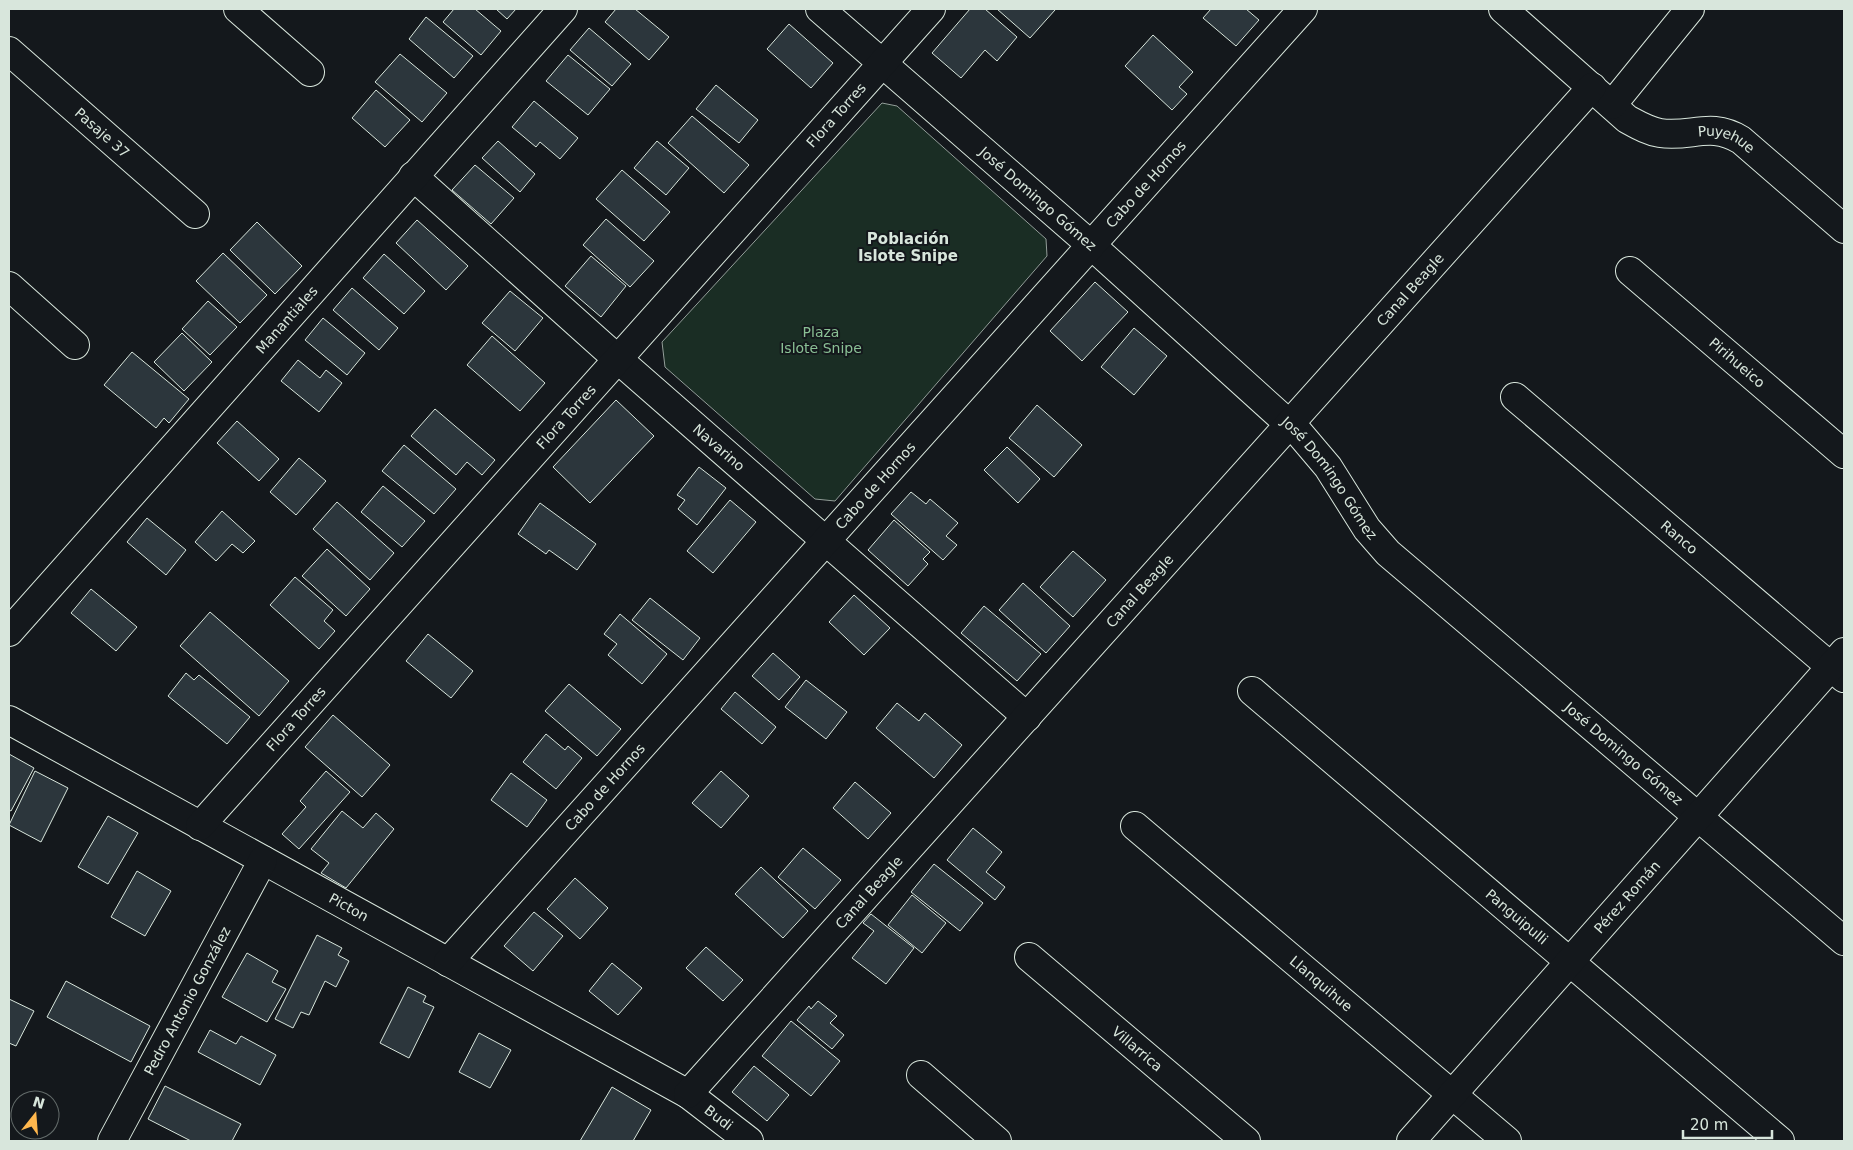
<svg xmlns="http://www.w3.org/2000/svg" width="1853" height="1150" font-family="'DejaVu Sans',sans-serif">
	<rect width="100%" height="100%" fill="#14181c"/>
	<!-- green -->
	<polygon fill="#1a2d24" stroke="#939e99" points="882,103 897,106 1046,239 1047,256 835,501 815,499 665,367 662,342"/>
	<!-- building -->
	<g fill="#2c363c" stroke="#d8e6dc">
		<polygon points="454,9 475,9 501,31 481,55 443,22"/>
		<polygon points="496,9 516,9 507,19"/>
		<polygon points="616,9 635,9 669,37 649,60 605,22"/>
		<polygon points="970,9 985,9 1017,37 997,61 985,50 961,78 932,53"/>
		<polygon points="997,9 1053,9 1055,10 1030,38"/>
		<polygon points="1211,9 1246,9 1259,20 1236,46 1203,18"/>
		<polygon points="426,17 473,56 454,78 409,39"/>
		<polygon points="789,24 833,63 811,88 767,49"/>
		<polygon points="589,28 631,64 612,86 570,50"/>
		<polygon points="1153,35 1193,72 1179,87 1187,94 1172,110 1125,66"/>
		<polygon points="400,54 447,93 422,122 375,82"/>
		<polygon points="568,55 610,89 588,115 546,81"/>
		<polygon points="716,85 758,120 739,143 696,109"/>
		<polygon points="376,90 410,120 385,147 352,118"/>
		<polygon points="534,101 578,138 560,159 540,142 536,147 512,127"/>
		<polygon points="692,116 749,165 724,193 668,143"/>
		<polygon points="498,141 535,174 520,192 482,158"/>
		<polygon points="657,141 689,168 666,195 634,168"/>
		<polygon points="475,165 514,198 491,224 452,190"/>
		<polygon points="622,170 670,212 644,241 596,199"/>
		<polygon points="606,219 654,261 630,287 583,245"/>
		<polygon points="417,220 468,266 446,290 396,243"/>
		<polygon points="257,222 302,266 275,294 230,250"/>
		<polygon points="223,253 267,295 240,323 196,281"/>
		<polygon points="384,254 425,291 404,314 363,278"/>
		<polygon points="591,256 626,286 601,317 565,286"/>
		<polygon points="1095,282 1128,312 1082,361 1050,331"/>
		<polygon points="352,288 398,328 379,350 333,310"/>
		<polygon points="510,291 543,318 515,351 482,323"/>
		<polygon points="208,301 237,327 210,355 182,329"/>
		<polygon points="323,318 365,353 347,375 305,340"/>
		<polygon points="1134,328 1167,356 1134,395 1101,367"/>
		<polygon points="182,333 212,362 184,391 154,362"/>
		<polygon points="492,336 545,383 520,411 467,365"/>
		<polygon points="132,352 189,399 169,423 164,418 156,428 104,385"/>
		<polygon points="298,360 320,378 326,370 342,383 319,412 281,381"/>
		<polygon points="616,400 654,436 590,503 553,467"/>
		<polygon points="1037,405 1082,445 1054,477 1009,438"/>
		<polygon points="435,409 495,460 482,475 467,462 456,475 411,436"/>
		<polygon points="237,421 279,459 259,481 217,443"/>
		<polygon points="404,445 456,489 434,514 382,471"/>
		<polygon points="1007,447 1040,479 1018,503 984,470"/>
		<polygon points="299,458 326,481 296,515 270,492"/>
		<polygon points="699,467 726,488 697,525 678,509 685,500 677,495"/>
		<polygon points="383,486 425,521 402,547 361,512"/>
		<polygon points="911,492 926,504 930,499 958,523 946,536 957,545 943,560 891,514"/>
		<polygon points="730,500 756,522 713,573 687,551"/>
		<polygon points="337,502 394,553 370,580 313,529"/>
		<polygon points="540,503 596,544 577,570 549,550 546,554 518,534"/>
		<polygon points="222,511 255,541 243,553 232,544 216,561 195,542"/>
		<polygon points="147,518 186,550 166,575 127,542"/>
		<polygon points="894,520 930,552 923,559 928,564 908,586 868,550"/>
		<polygon points="327,549 370,589 346,616 302,576"/>
		<polygon points="1073,551 1106,580 1073,617 1040,587"/>
		<polygon points="295,577 333,610 324,621 335,631 319,649 270,605"/>
		<polygon points="1023,583 1070,626 1046,653 999,610"/>
		<polygon points="91,589 137,627 116,651 71,613"/>
		<polygon points="854,595 890,628 864,655 829,622"/>
		<polygon points="650,598 700,638 683,660 632,620"/>
		<polygon points="984,606 1041,654 1017,681 961,633"/>
		<polygon points="210,612 289,681 259,716 180,646"/>
		<polygon points="620,614 667,654 642,684 608,655 617,644 604,634"/>
		<polygon points="428,634 473,671 451,698 406,661"/>
		<polygon points="773,653 800,677 779,700 752,676"/>
		<polygon points="186,673 194,680 199,675 250,717 227,744 168,696"/>
		<polygon points="806,680 847,712 826,739 785,707"/>
		<polygon points="569,684 621,729 597,756 545,711"/>
		<polygon points="735,692 776,727 762,744 721,709"/>
		<polygon points="897,703 919,721 925,713 962,745 934,778 876,728"/>
		<polygon points="333,715 390,765 362,797 305,747"/>
		<polygon points="546,734 565,750 568,746 582,758 556,789 523,762"/>
		<polygon points="9,754 34,768 11,811 9,810"/>
		<polygon points="35,771 68,788 41,842 9,825"/>
		<polygon points="326,771 350,792 299,849 282,834 306,807 300,801"/>
		<polygon points="721,771 749,796 721,828 692,803"/>
		<polygon points="511,773 547,800 527,827 491,800"/>
		<polygon points="855,782 891,813 868,839 833,808"/>
		<polygon points="342,811 363,828 376,813 394,829 346,888 321,873 329,863 311,849"/>
		<polygon points="108,816 138,833 108,884 78,867"/>
		<polygon points="973,828 1002,852 986,872 1005,887 995,900 947,860"/>
		<polygon points="803,848 841,880 815,909 778,877"/>
		<polygon points="934,864 983,903 960,931 911,892"/>
		<polygon points="761,867 808,911 783,938 735,894"/>
		<polygon points="137,871 171,891 145,936 111,917"/>
		<polygon points="575,878 608,908 580,939 547,909"/>
		<polygon points="912,895 946,923 922,953 888,925"/>
		<polygon points="534,912 563,936 533,971 504,946"/>
		<polygon points="871,914 914,948 886,984 852,958 874,931 863,923"/>
		<polygon points="317,935 342,948 338,955 349,961 336,987 325,981 309,1015 301,1012 293,1028 275,1019"/>
		<polygon points="706,947 743,980 723,1001 686,968"/>
		<polygon points="247,953 278,971 272,982 286,989 267,1022 222,997"/>
		<polygon points="612,963 642,988 618,1015 589,991"/>
		<polygon points="66,981 150,1026 131,1062 47,1017"/>
		<polygon points="408,987 426,996 423,1002 434,1007 409,1058 380,1043"/>
		<polygon points="9,999 34,1011 16,1046 9,1043"/>
		<polygon points="818,1001 837,1016 830,1023 844,1035 832,1049 797,1020 809,1006 811,1009"/>
		<polygon points="791,1021 840,1061 811,1096 762,1056"/>
		<polygon points="210,1030 236,1044 241,1036 276,1055 260,1085 198,1052"/>
		<polygon points="479,1033 511,1050 490,1088 459,1072"/>
		<polygon points="754,1066 789,1095 767,1121 732,1092"/>
		<polygon points="165,1086 241,1124 232,1141 191,1141 148,1119"/>
		<polygon points="612,1087 651,1110 633,1141 580,1141"/>
	</g>
	<g fill="none" stroke-linecap="round" stroke-linejoin="round">
		<defs>
			<g id="minor">
				<polyline points="238,9 310,72"/>
				<path id="s1" d="M 820,9 L 1091,245 L 1300,434 L 1328,467 L 1367,529 L 1388,553 L 1844,941"/>
				<path id="s2" d="M 1503,9 L 1627,119 C 1638,125 1648,131 1660,133 C 1691,138 1710,121 1741,140 L 1844,229"/>
				<path id="s3" d="M 9,51 L 195,214"/>
				<polyline points="1612,105 1690,9"/>
				<path id="s4" d="M 413,176 L 604,347 L 1027,717"/>
				<path id="s5" d="M 1630,271 L 1844,454"/>
				<polyline points="9,286 75,345"/>
				<path id="s6" d="M 1515,397 L 1844,678"/>
				<path id="s7" d="M 9,632 L 563,9"/>
				<path id="s8" d="M 1252,691 L 1780,1141"/>
				<path id="s9" d="M 9,720 L 688,1094 L 749,1141"/>
				<path id="s10" d="M 200,826 L 931,9"/>
				<path id="s11" d="M 1135,826 L 1507,1141"/>
				<path id="s12" d="M 1029,957 L 1246,1141"/>
				<path id="s13" d="M 448,962 L 1303,9"/>
				<polyline points="921,1075 997,1141"/>
				<path id="s14" d="M 688,1094 L 1592,87"/>
				<path id="s15" d="M 112,1141 L 263,860"/>
				<path id="s16" d="M 1411,1141 L 1844,652"/>
			</g>
		</defs>
		<!-- minor casing -->
		<use href="#minor" stroke="#d8e6dc" stroke-width="30"/>
		<!-- minor -->
		<use href="#minor" stroke="#14181c" stroke-width="28"/>
	</g>
	<g text-anchor="middle" stroke-width="4" stroke-linejoin="round" paint-order="stroke">
		<!-- street labels -->
		<g font-size="14" fill="#d8e6dc" stroke="#14181c">
			<text dy="5" stroke="none"><textPath href="#s10" startOffset="954">Flora Torres</textPath></text>
			<text dy="5" stroke="none"><textPath href="#s3" startOffset="124">Pasaje 37</textPath></text>
			<text dy="5" stroke="none"><textPath href="#s2" startOffset="270">Puyehue</textPath></text>
			<text dy="5" stroke="none"><textPath href="#s13" startOffset="1045">Cabo de Hornos</textPath></text>
			<text dy="5" stroke="none"><textPath href="#s1" startOffset="289">José Domingo Gómez</textPath></text>
			<text dy="5" stroke="none"><textPath href="#s14" startOffset="1081">Canal Beagle</textPath></text>
			<text dy="5" stroke="none"><textPath href="#s7" startOffset="418">Manantiales</textPath></text>
			<text dy="5" stroke="none"><textPath href="#s5" startOffset="141">Pirihueico</textPath></text>
			<text dy="5" stroke="none"><textPath href="#s10" startOffset="549">Flora Torres</textPath></text>
			<text dy="5" stroke="none"><textPath href="#s4" startOffset="409">Navarino</textPath></text>
			<text dy="5" stroke="none"><textPath href="#s1" startOffset="694">José Domingo Gómez</textPath></text>
			<text dy="5" stroke="none"><textPath href="#s13" startOffset="640">Cabo de Hornos</textPath></text>
			<text dy="5" stroke="none"><textPath href="#s6" startOffset="216">Ranco</textPath></text>
			<text dy="5" stroke="none"><textPath href="#s14" startOffset="676">Canal Beagle</textPath></text>
			<text dy="5" stroke="none"><textPath href="#s10" startOffset="144">Flora Torres</textPath></text>
			<text dy="5" stroke="none"><textPath href="#s1" startOffset="1099">José Domingo Gómez</textPath></text>
			<text dy="5" stroke="none"><textPath href="#s13" startOffset="235">Cabo de Hornos</textPath></text>
			<text dy="5" stroke="none"><textPath href="#s14" startOffset="271">Canal Beagle</textPath></text>
			<text dy="5" stroke="none"><textPath href="#s16" startOffset="326">Pérez Román</textPath></text>
			<text dy="5" stroke="none"><textPath href="#s9" startOffset="388">Picton</textPath></text>
			<text dy="5" stroke="none"><textPath href="#s8" startOffset="348">Panguipulli</textPath></text>
			<text dy="5" stroke="none"><textPath href="#s11" startOffset="244">Llanquihue</textPath></text>
			<text dy="5" stroke="none"><textPath href="#s15" startOffset="159">Pedro Antonio González</textPath></text>
			<text dy="5" stroke="none"><textPath href="#s12" startOffset="142">Villarrica</textPath></text>
			<text dy="5" stroke="none"><textPath href="#s9" startOffset="814">Budi</textPath></text>
		</g>
		<!-- park labels -->
		<g font-size="14" fill="#8ac095" stroke="#14181c">
			<text x="821" y="337">Plaza<tspan x="821" dy="16">Islote Snipe</tspan></text>
		</g>
		<!-- neighbourhood labels -->
		<g font-size="15" font-weight="bold" fill="#d8e6dc" stroke="#14181c">
			<text x="908" y="244">Población<tspan x="908" dy="17">Islote Snipe</tspan></text>
		</g>
	</g>
	<!-- border -->
	<rect width="1853" height="1150" fill="none" stroke="#d8e6dc" stroke-width="20"/>
	<!-- north arrow -->
	<g transform="translate(35 1115) rotate(17)"><circle r="24" fill="#14181c" stroke="#626a69"/>
	<path d="M0-4L9 19L0 12L-9 19Z" fill="#ffb74d"/>
	<text y="-8" font-size="14" font-weight="bold" text-anchor="middle" fill="#d8e6dc">N</text>
	</g>
	<!-- scale -->
	<path d="M1683 1130v8h89v-8" fill="none" stroke="#d8e6dc" stroke-width="2.5"/>
	<text x="1690" y="1130" font-size="15" fill="#d8e6dc" stroke="#14181c" stroke-width="4" paint-order="stroke">20 m</text>
</svg>
